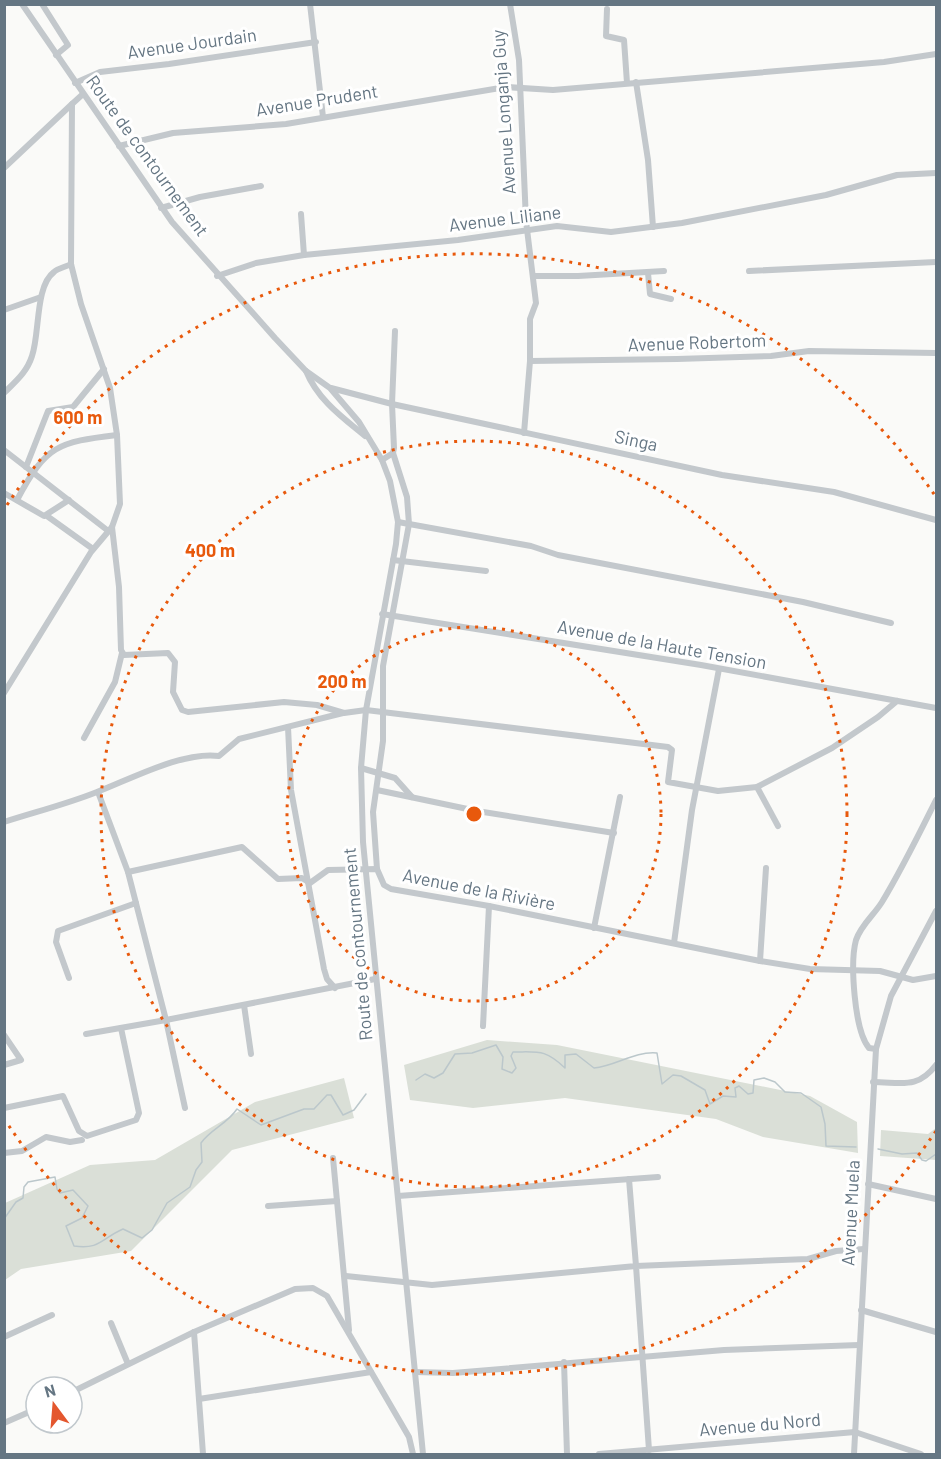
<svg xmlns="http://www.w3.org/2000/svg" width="941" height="1459" font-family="Barlow,sans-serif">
	<rect width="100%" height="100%" fill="#fafaf8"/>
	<!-- green -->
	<g fill="#dadfd7">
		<polygon points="487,1040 557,1045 810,1096 857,1122 858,1153 763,1137 716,1119 565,1098 473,1108 410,1100 404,1065"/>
		<polygon points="344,1078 354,1118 232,1150 131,1251 21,1269 5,1280 5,1203 90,1165 155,1160 255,1102"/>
		<polygon points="936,1128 936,1160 880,1156 881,1130 928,1134"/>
	</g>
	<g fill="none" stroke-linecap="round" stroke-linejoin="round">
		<!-- stream -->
		<g stroke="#bbc7cb" stroke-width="1.5">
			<path d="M 416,1080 L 425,1074 L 434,1078 L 443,1073 L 455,1054 L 472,1053 L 496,1045 L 503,1057 L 502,1069 L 512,1073 L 516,1068 L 511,1056 L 513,1052 C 539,1052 545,1049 565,1068 L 565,1055 L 576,1054 L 594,1068 C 616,1066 634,1051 657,1053 L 662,1084 L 673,1075 L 681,1076 L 705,1090 L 710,1104 L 723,1096 L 736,1097 L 735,1088 L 739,1086 L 748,1094 L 753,1093 L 754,1080 L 764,1078 L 775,1082 L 785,1092 L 801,1093 L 821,1107 L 825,1124 L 826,1146 L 856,1147"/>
			<polyline points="878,1149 902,1154 917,1153 922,1160 926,1161 936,1154"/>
			<path d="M 4,1219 L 16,1202 L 23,1198 L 24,1187 L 28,1182 L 55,1177 L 57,1189 L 60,1193 L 73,1190 L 88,1206 L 82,1218 L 66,1226 L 74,1246 C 100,1250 102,1238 123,1229 L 142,1238 L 152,1230 L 167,1203 L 190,1187 L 196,1170 L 202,1162 L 201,1143 C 211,1129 227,1124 237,1109 L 261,1125 L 304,1109 L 314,1109 L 327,1095 L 331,1095 L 343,1115 L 354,1110 L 366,1094"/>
		</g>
		<!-- minor -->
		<g stroke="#c3c8cc" stroke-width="6">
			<polyline points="22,4 172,222 275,338 306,371 330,388 359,422 382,460 390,481 398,522 396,544 366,710 361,768 363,842 423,1454"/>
			<polyline points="42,4 68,45 56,55"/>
			<polyline points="310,4 323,117"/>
			<polyline points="510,4 519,60 526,221 536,303 530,319 530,361"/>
			<polyline points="607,9 606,36 624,40 627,83"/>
			<polyline points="636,82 648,160 653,227"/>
			<polyline points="75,83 100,72 169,64 316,42"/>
			<polyline points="83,94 72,104 71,264 81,304 110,388 117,435 120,504 112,527 119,587 121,650 124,655 168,653 175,662 173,692 182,710 188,712 284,702 317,705 344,713 366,710 668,747 672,750 668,782 718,791 757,787 832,748 878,717 897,701"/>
			<polyline points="119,146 173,133 286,124 506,87 553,90 884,62 936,54"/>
			<polyline points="4,168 72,104"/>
			<polyline points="161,208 200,197 261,186"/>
			<polyline points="301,214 304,255"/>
			<polyline points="749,271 936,262"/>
			<polyline points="648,273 650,294 671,299"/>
			<polyline points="217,276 256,263 304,255 458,240 557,226 611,232 682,223 826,195 897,175 936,173"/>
			<polyline points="533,276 578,276 664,271"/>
			<polyline points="4,310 41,297"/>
			<path d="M 306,371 C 318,400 342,417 365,436"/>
			<polyline points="331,388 392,404 722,475 834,492 936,520"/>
			<path d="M 4,393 C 16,381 27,372 32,356 C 40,333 35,286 54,272 C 58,268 66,267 71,264"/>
			<polyline points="524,433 530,361 677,359 771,356 809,351 936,353"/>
			<polyline points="4,450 107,530"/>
			<polyline points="382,460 393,453 394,448 392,404 395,331"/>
			<polyline points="26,467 48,411 73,407 104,369"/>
			<polyline points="4,493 44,516 69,500"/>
			<path d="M 17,500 C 46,445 58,442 117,435"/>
			<polyline points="47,516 93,549"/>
			<polyline points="398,522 531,546 558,555 803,602 891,623"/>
			<polyline points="393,560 486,571"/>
			<polyline points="382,614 701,665 936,708"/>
			<polyline points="4,693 91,552 112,527"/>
			<polyline points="288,727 291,790 324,969 327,979 335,988"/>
			<polyline points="84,738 115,682 122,653"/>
			<polyline points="361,768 395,778 412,797"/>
			<polyline points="757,787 778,826"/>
			<polyline points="377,790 477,811 614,833"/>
			<polyline points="98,792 128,872 242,847 278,879 302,878 310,883 328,870 377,869 384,885 391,889 489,906 760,961 810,969 880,971 913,980 936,976"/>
			<path d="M 4,822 C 35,812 67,804 97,792 C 131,779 183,751 219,756 L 239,739 L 343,713"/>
			<polyline points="377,869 373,812 383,741 383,666 409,524 407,497 393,453"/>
			<polyline points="128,872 166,1020 375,979"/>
			<polyline points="594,928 620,797"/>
			<polyline points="674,943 692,810 719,669"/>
			<polyline points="760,961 766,868"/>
			<polyline points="69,978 56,942 58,931 136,903"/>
			<polyline points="244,1005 251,1054"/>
			<polyline points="483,1026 489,906"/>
			<polyline points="86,1034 166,1020 185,1108"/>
			<polyline points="4,1035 21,1060 4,1065"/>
			<path d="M 876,1049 L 869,1048 C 854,1030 850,962 856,940 C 861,925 874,915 882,902 C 902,869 919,834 936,800"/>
			<path d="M 873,1082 C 901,1082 917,1090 936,1065"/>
			<polyline points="4,1108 63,1096 79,1131 87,1136 136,1120 139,1113 121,1028"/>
			<polyline points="4,1153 22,1151 46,1137 70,1142 82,1140"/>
			<polyline points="333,1158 349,1330"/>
			<polyline points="868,1184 936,1199"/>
			<polyline points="398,1196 658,1177"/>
			<polyline points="268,1206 337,1201"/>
			<polyline points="346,1276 432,1285 636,1266 629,1179"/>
			<polyline points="861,1310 936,1332"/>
			<polyline points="111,1323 128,1364"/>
			<polyline points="194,1332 203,1454"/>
			<polyline points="4,1337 52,1315"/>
			<polyline points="564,1362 567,1454"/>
			<polyline points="415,1372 453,1373 724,1350 859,1345"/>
			<polyline points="72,1392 194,1332 295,1289 313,1288 327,1296 409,1437 413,1454"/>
			<polyline points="199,1399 371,1372"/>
			<polyline points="4,1423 36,1409"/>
			<polyline points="649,1450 636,1266 808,1259 836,1251 864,1249"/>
			<polyline points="599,1454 855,1432 921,1454"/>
			<polyline points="854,1454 876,1049 891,996 936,911"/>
		</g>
	</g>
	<!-- distance rings -->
	<g fill="none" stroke="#e8590c" stroke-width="3" stroke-dasharray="3 6">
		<circle cx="474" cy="814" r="187"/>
		<circle cx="474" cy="814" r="373"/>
		<path d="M936 1131A560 560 0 0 1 7 1123M7 505A560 560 0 0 1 936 497"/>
	</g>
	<g text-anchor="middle" stroke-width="6" stroke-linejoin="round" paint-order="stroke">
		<!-- street labels -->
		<g font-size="18" fill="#657683" stroke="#fff">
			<text transform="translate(192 44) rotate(-8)" y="6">Avenue Jourdain</text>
			<text transform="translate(317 101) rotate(-9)" y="6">Avenue Prudent</text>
			<text transform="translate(504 112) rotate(-94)" y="6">Avenue Longanja Guy</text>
			<text transform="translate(147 156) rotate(54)" y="6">Route de contournement</text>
			<text transform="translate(505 219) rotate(-7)" y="6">Avenue Liliane</text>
			<text transform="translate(697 343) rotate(-2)" y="6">Avenue Robertom</text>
			<text transform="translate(636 441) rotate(12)" y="6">Singa</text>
			<text transform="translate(662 645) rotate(10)" y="6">Avenue de la Haute Tension</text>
			<text transform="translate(479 890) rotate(11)" y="6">Avenue de la Rivière</text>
			<text transform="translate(358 944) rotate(-95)" y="6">Route de contournement</text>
			<text transform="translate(851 1213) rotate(-87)" y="6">Avenue Muela</text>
			<text transform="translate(760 1425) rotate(-5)" y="6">Avenue du Nord</text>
		</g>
	</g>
	<circle cx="474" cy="814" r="9" fill="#e8590c" stroke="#fff" stroke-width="3"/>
	<g font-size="18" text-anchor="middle" font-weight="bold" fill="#e8590c" stroke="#fff" stroke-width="6" stroke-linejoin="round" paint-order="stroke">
		<text x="78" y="424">600 m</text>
		<text x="210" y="557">400 m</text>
		<text x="342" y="688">200 m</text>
	</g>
	<!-- border -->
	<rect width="941" height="1459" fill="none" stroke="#657683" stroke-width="12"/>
	<!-- north arrow -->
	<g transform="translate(54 1405) rotate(344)"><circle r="28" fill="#ffffff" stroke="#c1c8cd" stroke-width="1.5"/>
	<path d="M0-4.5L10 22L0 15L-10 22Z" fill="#e4572e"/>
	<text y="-9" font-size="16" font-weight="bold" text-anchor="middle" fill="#657683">N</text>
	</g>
</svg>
